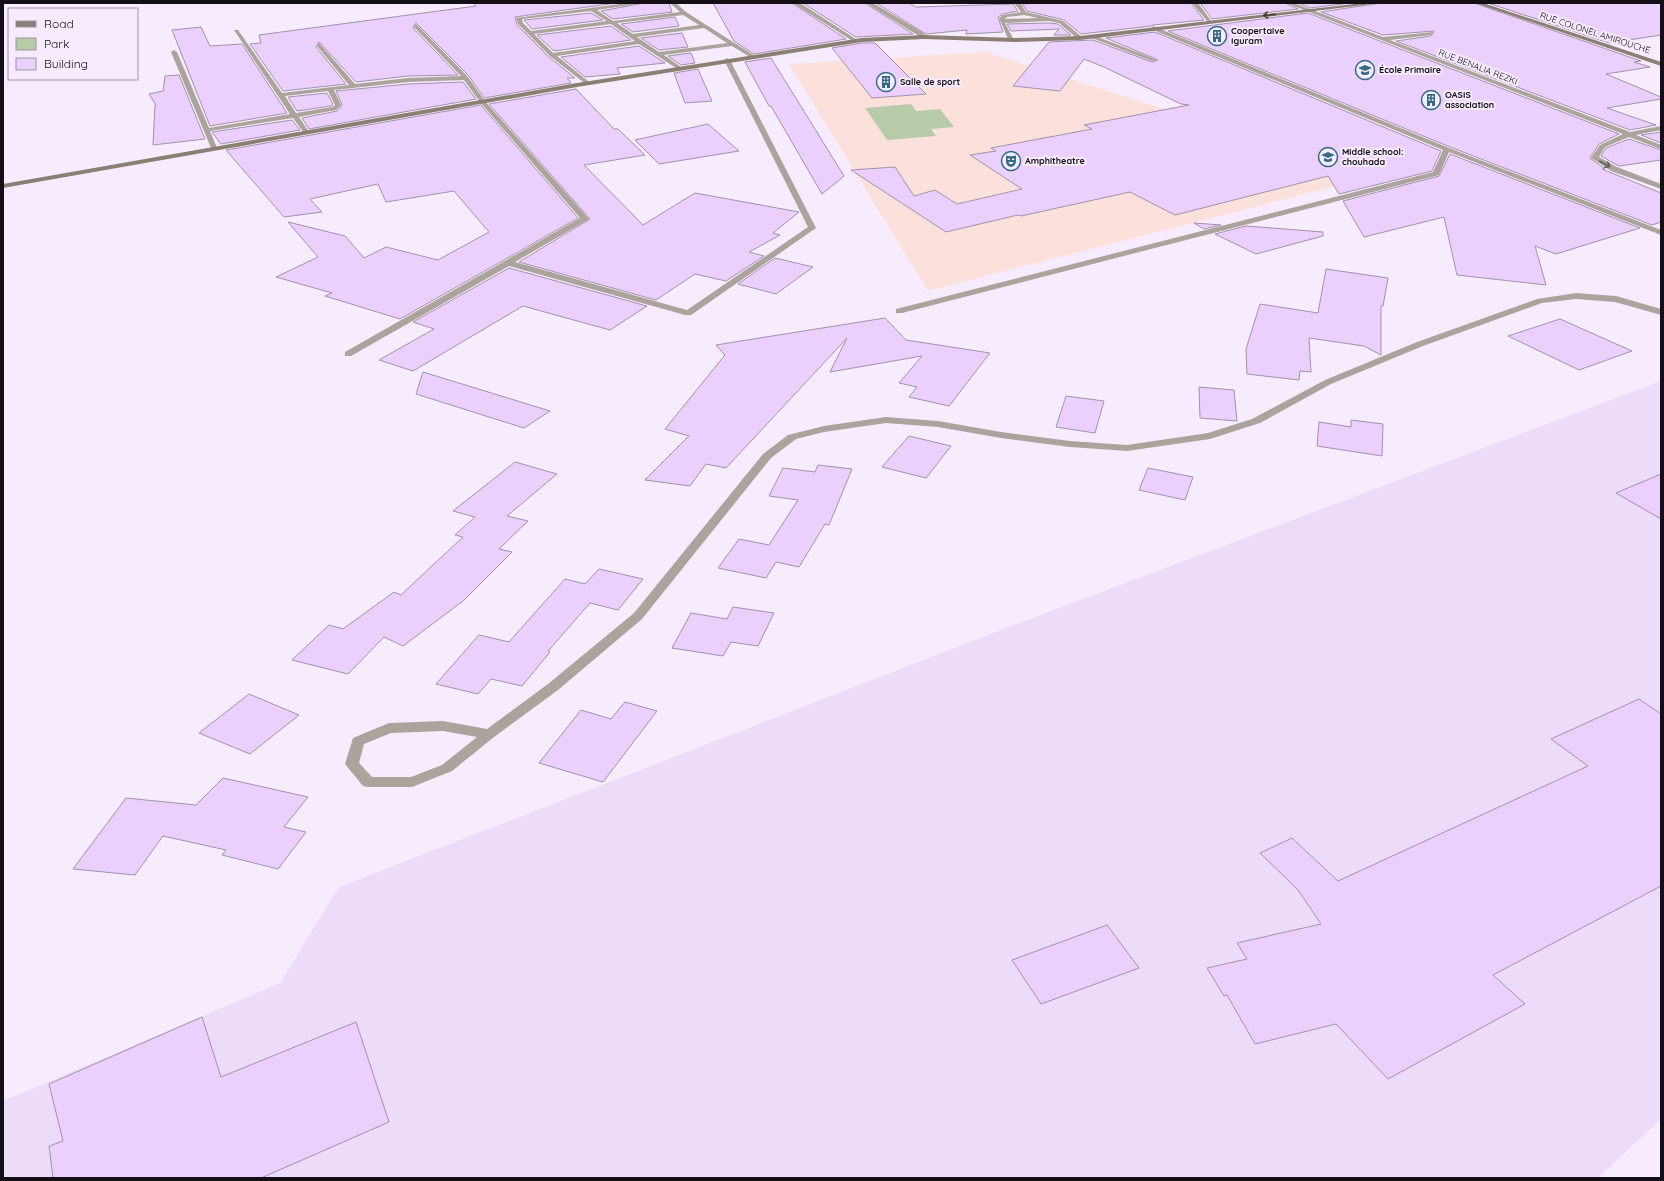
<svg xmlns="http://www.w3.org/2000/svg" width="1664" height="1181" font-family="Quicksand,sans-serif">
	<rect width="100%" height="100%" fill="#f7ecfe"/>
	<!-- built -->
	<polygon fill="#eddcf9" points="1661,381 1661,1119 1598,1178 3,1178 3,1101 280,983 339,887 1001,630"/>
	<!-- education -->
	<polygon fill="#fbe0dc" points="985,52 1230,130 1317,107 1336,186 928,291 789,64"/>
	<!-- green -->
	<polygon fill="#b8cba9" points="911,104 916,111 940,109 954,127 931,129 936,136 887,140 865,108"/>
	<!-- building -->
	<g fill="#ebd0fe" stroke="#a093a8">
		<polygon points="474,3 616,3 515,17 517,25 549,57 575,78 567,78 571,83 484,98 469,76 416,23 413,28 458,75 408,76 356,82 319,42 316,47 346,84 283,91 250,44 261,43 259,35 476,6"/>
		<polygon points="644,3 669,3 672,12 613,19 601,11"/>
		<polygon points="713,3 792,3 846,39 754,54 734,41"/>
		<polygon points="803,3 865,3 913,34 856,37"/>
		<polygon points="876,3 909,3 916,7 1013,4 1018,11 1003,14 998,17 1003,32 966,34 967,30 926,34"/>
		<polygon points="1042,3 1191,3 1204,20 1153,25 1151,26 1081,34 1064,20 1027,11 1022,4"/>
		<polygon points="1200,3 1285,3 1298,9 1212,19"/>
		<polygon points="1298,3 1350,3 1310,8"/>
		<polygon points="1381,3 1474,3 1641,61 1634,62 1650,67 1606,74 1661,97 1661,99 1607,108 1656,125 1630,130 1396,41 1431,36 1434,31 1383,35 1321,12"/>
		<polygon points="1488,3 1661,3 1661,35 1609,43"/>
		<polygon points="591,13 603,20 532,29 524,20"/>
		<polygon points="1308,13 1619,134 1599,144 1590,158 1605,169 1602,169 1661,193 1661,222 1652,225 1450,147 1168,31"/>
		<polygon points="675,17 679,26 633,32 621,24"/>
		<polygon points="1049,23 1058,24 1071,35 1054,35 1059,29 1011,31 1007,24"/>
		<polygon points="611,26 631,40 554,51 537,35"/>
		<polygon points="201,27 210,46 242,44 287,113 210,126 172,30"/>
		<polygon points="1155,32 1441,151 1432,171 1339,194 1328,176 1175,215 1130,192 1021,216 1018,215 946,232 851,170 895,167 914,196 935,190 957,204 1022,189 970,155 996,151 991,148 1092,129 1084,125 1189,105 1181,104 1104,67 1084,59 1060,91 1013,86 1049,42 1093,40 1152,62 1158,60 1106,38"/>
		<polygon points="682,33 688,47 659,50 641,38"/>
		<polygon points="862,43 875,43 926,94 872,98 832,48"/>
		<polygon points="639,46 665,63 617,68 620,74 585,77 561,57"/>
		<polygon points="691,53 695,63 681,65 668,56"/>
		<polygon points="771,58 844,176 822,194 771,106 769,106 745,62"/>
		<polygon points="698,69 712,101 685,103 674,73"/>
		<polygon points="179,75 205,139 153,145 155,105 156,105 149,94 163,91 165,76"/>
		<polygon points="463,82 476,99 309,129 302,118 337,111 342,105 336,91 408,84"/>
		<polygon points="576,89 614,129 618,129 645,155 584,165 643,225 695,193 799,212 773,233 780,235 749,252 764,256 726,281 695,274 656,300 519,262 590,219 489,104"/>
		<polygon points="327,93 333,104 331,106 297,111 288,97"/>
		<polygon points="481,105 578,218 400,319 325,296 332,293 276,277 318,257 288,222 345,236 364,258 386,247 438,260 489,232 454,191 386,202 378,184 310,199 322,212 284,217 226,150"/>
		<polygon points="292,120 300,130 221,144 212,132"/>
		<polygon points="708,124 739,151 659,164 635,140"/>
		<polygon points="1661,132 1661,143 1641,135"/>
		<polygon points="1629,139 1661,150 1661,160 1619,166 1601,156 1606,148"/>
		<polygon points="1450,154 1640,228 1556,254 1535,246 1546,285 1457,275 1444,217 1364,237 1343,201 1439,176"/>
		<polygon points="1194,223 1221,225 1204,229"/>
		<polygon points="1246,226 1323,232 1323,236 1256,254 1215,234"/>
		<polygon points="775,258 813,267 776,294 738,284"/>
		<polygon points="509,268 647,306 610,330 523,306 413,371 379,360 434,329 413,322"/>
		<polygon points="1326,269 1388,278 1383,306 1381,306 1381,355 1364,346 1309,338 1311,372 1300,371 1299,380 1247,374 1246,349 1260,304 1318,313"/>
		<polygon points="885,318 906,340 990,353 949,406 909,397 917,387 899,383 922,356 830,372 847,338 726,468 706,464 690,486 645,480 689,436 665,429 725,355 716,345"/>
		<polygon points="1560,319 1632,351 1579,370 1508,336"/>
		<polygon points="423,372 550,411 524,428 416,394"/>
		<polygon points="1199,387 1234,390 1237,421 1200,418"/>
		<polygon points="1066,396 1104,401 1095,433 1056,427"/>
		<polygon points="1351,420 1383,424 1382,456 1317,446 1319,422 1351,427"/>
		<polygon points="909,436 951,446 926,478 882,467"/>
		<polygon points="515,462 557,474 507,516 528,521 499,549 512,552 463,601 403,646 384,637 348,674 292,660 329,625 343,629 394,592 401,595 463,537 455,535 475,517 453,511"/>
		<polygon points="818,465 852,469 829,525 825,524 799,567 776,562 766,578 718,568 739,539 769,545 798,500 769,496 783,468 815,472"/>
		<polygon points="1148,468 1193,477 1185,500 1139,490"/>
		<polygon points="1661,474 1661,519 1616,493"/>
		<polygon points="599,569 643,579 618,610 590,603 548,651 550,652 522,686 491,679 478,694 436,684 479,635 509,642 565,579 585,584"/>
		<polygon points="733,607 774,613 758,646 731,642 723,656 672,648 691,613 727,619"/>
		<polygon points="249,694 299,715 250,754 199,733"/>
		<polygon points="1639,699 1661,714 1661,886 1493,975 1525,1004 1388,1079 1336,1024 1255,1044 1227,995 1224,996 1207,968 1247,959 1237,943 1321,924 1298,890 1260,853 1292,838 1338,881 1588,766 1551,739"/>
		<polygon points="625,702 657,711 603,782 539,763 581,710 611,719"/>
		<polygon points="223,778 308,797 284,827 306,832 278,869 222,855 226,850 163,836 135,875 73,869 126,798 196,805"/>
		<polygon points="1107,925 1139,968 1041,1004 1012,960"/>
		<polygon points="202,1017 221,1077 356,1022 389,1122 261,1178 53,1178 49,1146 63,1141 49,1084"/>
	</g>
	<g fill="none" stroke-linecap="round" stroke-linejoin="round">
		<!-- minor -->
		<g fill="#aca49c" fill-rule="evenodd">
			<path d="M 627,3 L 643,3 L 597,10 L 613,21 L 680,12 L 670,3 L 676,3 L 686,12 L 755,56 L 750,57 L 732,46 L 664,55 L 681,67 L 682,68 L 679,70 L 639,44 L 557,56 L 589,82 L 590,83 L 587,85 L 550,56 L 518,24 L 516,18 ZM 591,11 L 607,21 L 531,31 L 523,23 L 522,19 ZM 683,15 L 699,25 L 633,34 L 617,23 ZM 611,24 L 635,41 L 553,53 L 534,34 ZM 704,28 L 727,43 L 659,52 L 637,37 Z"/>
			<polygon points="793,3 800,3 859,41 854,42"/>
			<polygon points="866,3 873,3 922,32 927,37 922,38"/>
			<path d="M 1014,3 L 1020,3 L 1026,12 L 1063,21 L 1083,38 L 1078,39 L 1059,23 L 1049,21 L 1005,23 L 1014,40 L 1009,41 L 999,18 L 1003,15 L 1021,12 ZM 1024,15 L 1038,18 L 1005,19 L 1007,17 Z"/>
			<polygon points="1192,3 1198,3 1212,22 1208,22"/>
			<polygon points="1286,3 1294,3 1383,37 1433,32 1431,35 1390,40 1630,132 1661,126 1661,130 1636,135 1661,145 1661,149 1629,137 1605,147 1599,157 1617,167 1661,184 1661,189 1611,171 1593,159 1591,158 1600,145 1623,134"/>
			<path d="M 416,24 L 468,77 L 484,100 L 589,219 L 515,262 L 687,310 L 808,227 L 724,60 L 727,58 L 730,60 L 816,228 L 691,315 L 685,315 L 509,266 L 351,356 L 345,356 L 345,352 L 580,218 L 480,102 L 464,80 L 408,82 L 334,90 L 341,105 L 336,110 L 299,117 L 309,132 L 308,133 L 304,133 L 293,118 L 210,131 L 217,148 L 214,150 L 211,148 L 171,52 L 174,50 L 177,52 L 209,128 L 290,114 L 234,30 L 238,30 L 282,93 L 349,85 L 317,46 L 319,43 L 355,84 L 408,78 L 461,76 L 414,27 ZM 328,91 L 335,105 L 332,107 L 296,113 L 285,96 Z"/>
			<polygon points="1153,26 1449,148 1661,230 1661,235 1449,152 1439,175 902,313 896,313 896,309 1433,172 1443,150 1151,29"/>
			<polygon points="1089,35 1093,35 1157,60 1152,61 1089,37"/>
			<path d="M 1576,293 L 1616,296 L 1661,309 L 1661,315 L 1615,302 L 1576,299 L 1542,303 L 1423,346 L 1331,384 L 1260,423 L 1210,439 L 1127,451 L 1070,447 L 1001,438 L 938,427 L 886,423 L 824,432 L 796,439 L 771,458 L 642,619 L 558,690 L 494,737 L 452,771 L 412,787 L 368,787 L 363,786 L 345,764 L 353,738 L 389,723 L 443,721 L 487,729 L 548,684 L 634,613 L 763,454 L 788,435 L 824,426 L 886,417 L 938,421 L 1001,432 L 1070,441 L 1127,445 L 1208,433 L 1252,419 L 1325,380 L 1417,342 L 1537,299 ZM 443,731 L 477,737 L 442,765 L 411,777 L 372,777 L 359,763 L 364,744 L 391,733 Z"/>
		</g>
		<!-- secondary -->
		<g fill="#8b7f74" fill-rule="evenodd">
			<polygon points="1363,3 1380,3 1080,40 1015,42 924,39 862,42 577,87 3,188 3,184 577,83 862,38 924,35 1015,38 1080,36"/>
			<polygon points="1475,3 1483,3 1661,62 1661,66"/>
		</g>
	</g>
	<!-- one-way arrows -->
	<defs><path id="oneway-shaft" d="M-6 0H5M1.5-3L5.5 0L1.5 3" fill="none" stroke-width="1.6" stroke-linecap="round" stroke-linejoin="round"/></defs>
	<use stroke="#443c3c" href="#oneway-shaft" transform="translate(1269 15) rotate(174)"/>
	<use stroke="#605a5a" href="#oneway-shaft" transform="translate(1605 164) rotate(28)"/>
	<!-- icons -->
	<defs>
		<symbol id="building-ring" viewBox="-11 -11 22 22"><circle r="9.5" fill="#f7ecfe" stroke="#336b85" stroke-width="1.5"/><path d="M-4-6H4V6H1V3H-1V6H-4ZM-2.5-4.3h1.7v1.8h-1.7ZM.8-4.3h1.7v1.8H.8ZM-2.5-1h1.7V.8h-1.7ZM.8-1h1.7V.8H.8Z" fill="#336b85"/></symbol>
		<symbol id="school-ring" viewBox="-11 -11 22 22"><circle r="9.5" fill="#f7ecfe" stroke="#336b85" stroke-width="1.5"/><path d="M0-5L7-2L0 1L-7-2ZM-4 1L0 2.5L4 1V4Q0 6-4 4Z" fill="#336b85"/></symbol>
		<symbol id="theatre-ring" viewBox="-11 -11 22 22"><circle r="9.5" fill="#f7ecfe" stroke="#336b85" stroke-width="1.5"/><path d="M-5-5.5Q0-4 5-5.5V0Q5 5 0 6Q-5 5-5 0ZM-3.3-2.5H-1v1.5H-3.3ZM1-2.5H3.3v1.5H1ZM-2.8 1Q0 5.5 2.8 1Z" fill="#336b85"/></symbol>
	</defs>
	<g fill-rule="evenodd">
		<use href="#building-ring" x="1206" y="25" width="22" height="22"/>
		<use href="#school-ring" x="1354" y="59" width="22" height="22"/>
		<use href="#building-ring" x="875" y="71" width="22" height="22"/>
		<use href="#building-ring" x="1420" y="89" width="22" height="22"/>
		<use href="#school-ring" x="1317" y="146" width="22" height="22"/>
		<use href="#theatre-ring" x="1000" y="150" width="22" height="22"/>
	</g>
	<g text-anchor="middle" stroke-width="4" stroke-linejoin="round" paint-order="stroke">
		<!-- far-poi labels -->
		<g font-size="9" font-weight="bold" fill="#140f17" stroke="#f7ecfe" text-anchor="start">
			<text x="1231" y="34">Coopertaive<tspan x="1231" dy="10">Iguram</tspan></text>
			<text x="1379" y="73">École Primaire</text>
			<text x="900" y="85">Salle de sport</text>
			<text x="1445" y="98">OASIS<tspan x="1445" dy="10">association</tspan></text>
			<text x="1342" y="155">Middle school:<tspan x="1342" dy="10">chouhada</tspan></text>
			<text x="1025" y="164">Amphitheatre</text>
		</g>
		<!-- far-street labels -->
		<g font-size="9" fill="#140f17" stroke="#f7ecfe">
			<text transform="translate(1595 33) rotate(18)" y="3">RUE COLONEL AMIROUCHE</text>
			<text transform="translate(1478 67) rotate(21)" y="3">RUE BENALIA REZKI</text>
		</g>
	</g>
	<!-- border -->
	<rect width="1664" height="1181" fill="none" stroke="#140f17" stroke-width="8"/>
	<!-- legend -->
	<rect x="8" y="8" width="130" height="72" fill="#f7ecfe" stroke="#9c94a2"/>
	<rect x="16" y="21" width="20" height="6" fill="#8b7f74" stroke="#9c94a2"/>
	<text x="44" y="28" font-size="12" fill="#140f17">Road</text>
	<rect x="16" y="38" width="20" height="12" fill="#b8cba9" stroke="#9c94a2"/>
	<text x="44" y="48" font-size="12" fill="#140f17">Park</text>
	<rect x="16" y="58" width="20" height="12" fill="#ebd0fe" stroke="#9c94a2"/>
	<text x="44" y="68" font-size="12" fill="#140f17">Building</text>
</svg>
